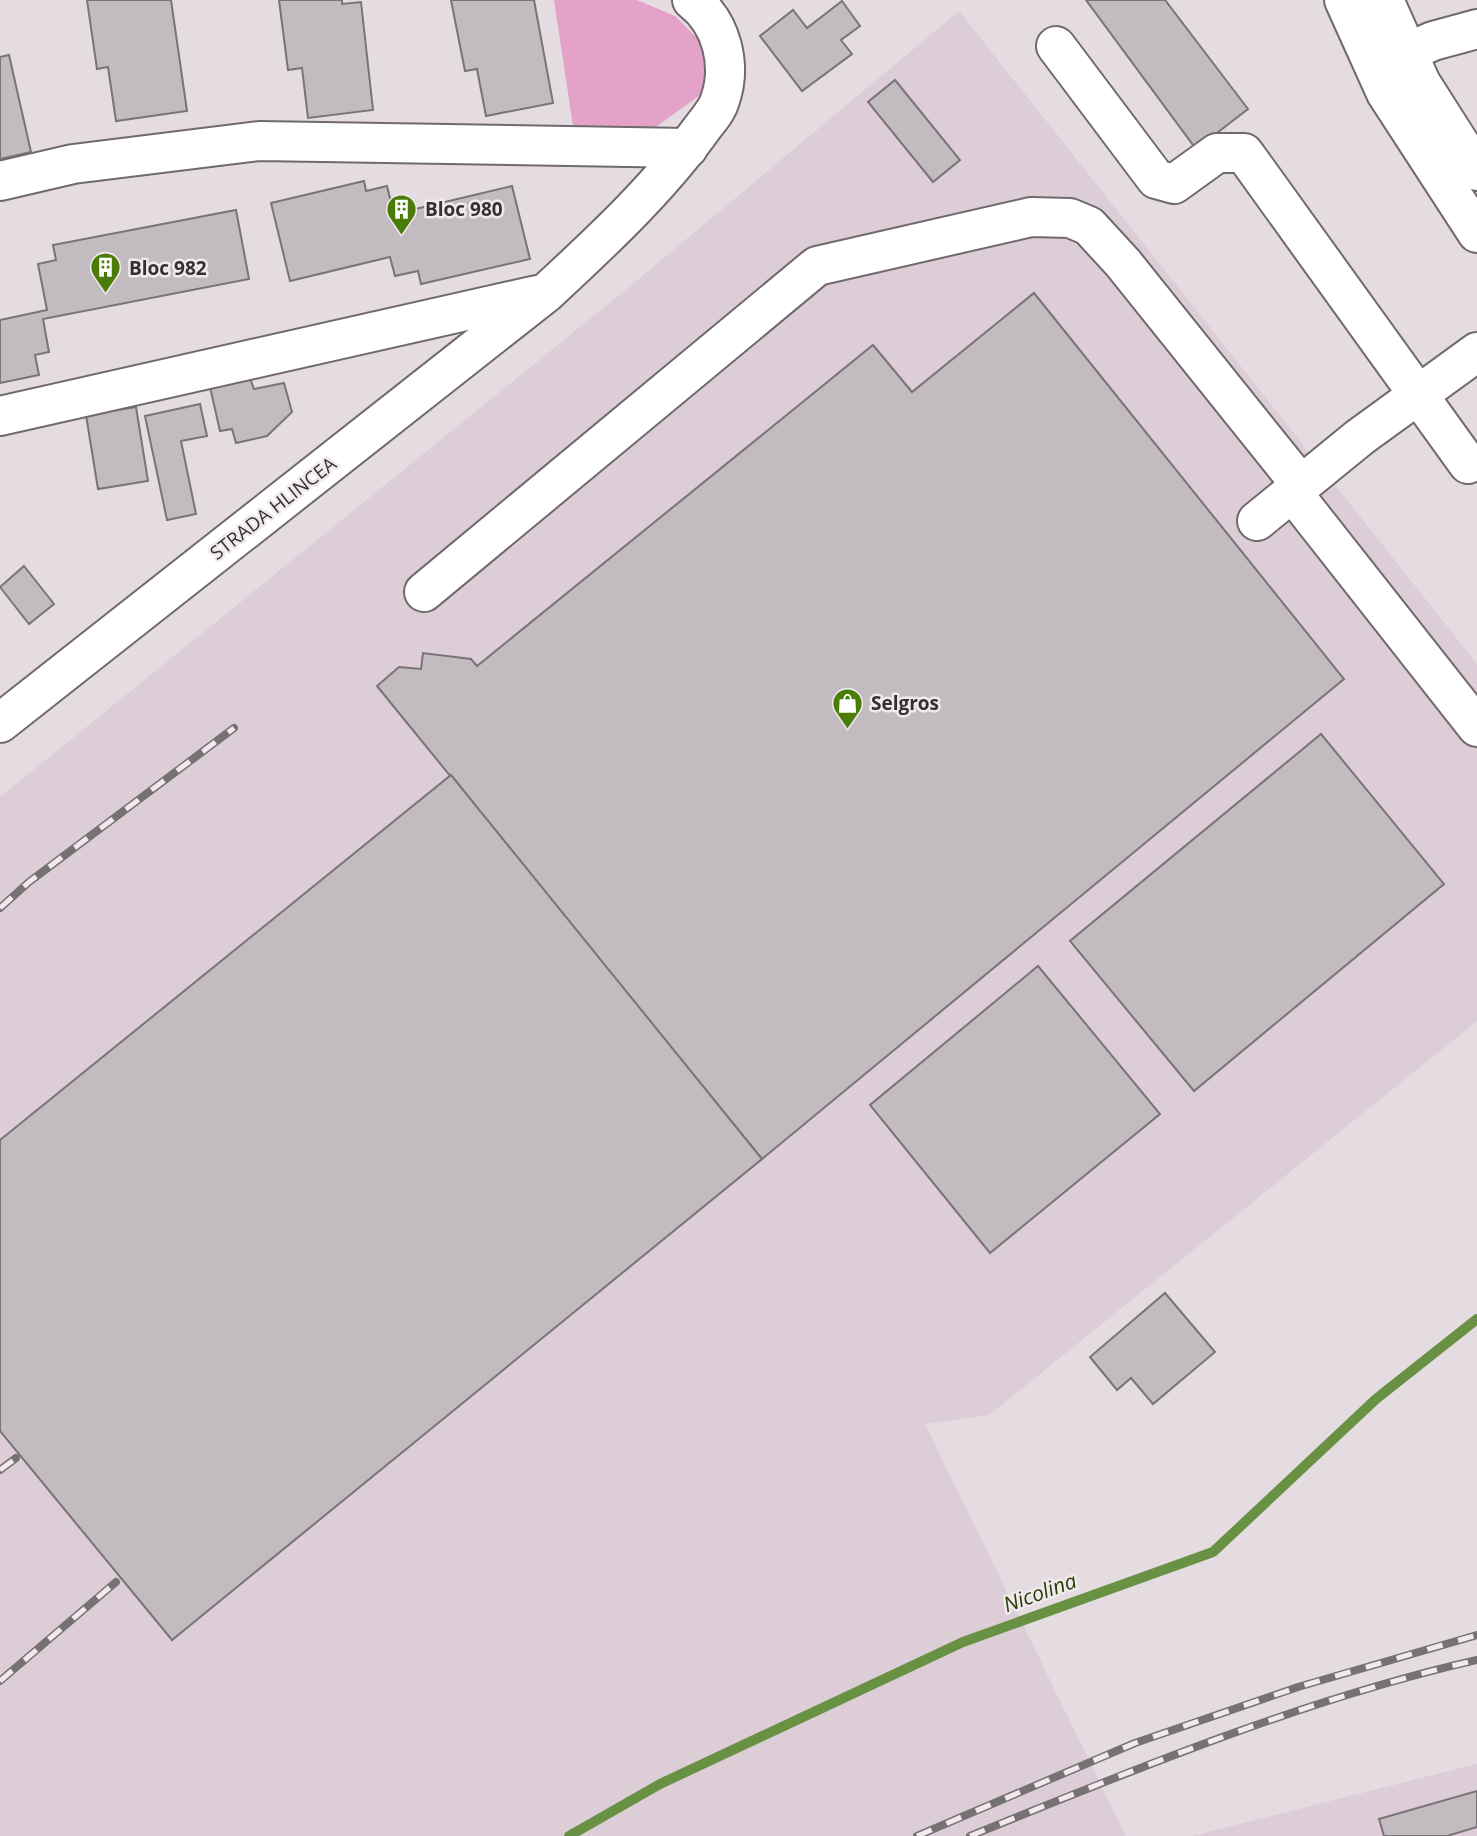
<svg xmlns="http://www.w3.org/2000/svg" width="1477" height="1836" font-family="'Open Sans',sans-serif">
	<rect width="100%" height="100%" fill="#e4dce0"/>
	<!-- built -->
	<g fill="#ddcdd6">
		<polygon points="959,11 1477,664 1477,1021 989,1415 925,1424 1126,1836 0,1836 0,797 628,288"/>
		<polygon points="1477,1764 1477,1836 1192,1836"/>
	</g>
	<!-- green -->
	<polygon fill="#e4a2c8" points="554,0 637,0 675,16 698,39 706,65 703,93 646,134 573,126"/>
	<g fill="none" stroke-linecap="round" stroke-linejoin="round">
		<!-- stream -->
		<polyline stroke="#689143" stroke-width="10" points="569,1836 660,1784 963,1642 1213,1552 1376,1399 1477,1319"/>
	</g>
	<!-- building -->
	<g fill="#c2bbbf" stroke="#7a7377" stroke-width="2">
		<polygon points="87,0 171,0 187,111 116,121 108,67 97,69"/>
		<polygon points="279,0 342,0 342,4 361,2 373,110 308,118 302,68 288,70"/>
		<polygon points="451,0 534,0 553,103 486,116 477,69 465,71"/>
		<polygon points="1086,0 1165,0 1248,109 1196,149"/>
		<polygon points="842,1 860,26 841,40 852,54 802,91 760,36 793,10 807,28"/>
		<polygon points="9,55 31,152 0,159 0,57"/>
		<polygon points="895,80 960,160 933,182 868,102"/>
		<polygon points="364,181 366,191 387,186 394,214 512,186 530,259 421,284 418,271 395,276 390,257 290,281 271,203"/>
		<polygon points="236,210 249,279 43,319 49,352 35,355 39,375 0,383 0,320 47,310 38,264 56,260 53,245"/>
		<polygon points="1034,293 1344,679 762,1159 377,686 399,667 421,669 423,653 471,659 477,666 873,345 912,392"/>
		<polygon points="250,378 254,389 284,383 292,412 267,436 236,443 232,429 220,431 210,387"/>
		<polygon points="200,404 207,436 181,441 196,514 167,520 145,416"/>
		<polygon points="136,407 148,481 98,489 86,415"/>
		<polygon points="24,566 54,604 29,624 0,587"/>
		<polygon points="1321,734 1444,884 1194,1091 1070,941"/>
		<polygon points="451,775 762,1159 172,1640 0,1431 0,1140"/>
		<polygon points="1038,966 1160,1114 990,1253 870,1105"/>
		<polygon points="1165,1293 1215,1352 1153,1404 1131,1378 1117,1390 1090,1357"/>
		<polygon points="1477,1791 1477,1827 1447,1836 1384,1836 1379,1819"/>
	</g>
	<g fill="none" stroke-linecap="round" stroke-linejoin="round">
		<defs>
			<g id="minor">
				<polyline points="1056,46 1156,179 1174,184 1217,153 1244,153 1468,464"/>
				<polyline points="1377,66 1433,41 1477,29"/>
				<polyline points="0,181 73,164 259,141 688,148"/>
				<polyline points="0,416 537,295"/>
				<polyline points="1292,492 1477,727"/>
				<polyline points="1257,521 1360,437 1477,352"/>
				<polyline points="424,592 817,266 1031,217 1070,218 1089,226 1123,263 1301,485"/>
				<path d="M 0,723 L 546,293 C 600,243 656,191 700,131 C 707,121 717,111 720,100 C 732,65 722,23 692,0"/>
			</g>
			<g id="major">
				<polyline points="1344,0 1386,93 1477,233"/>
				<polyline points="1384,0 1421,83 1477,171"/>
			</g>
		</defs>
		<!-- minor casing -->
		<use href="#minor" stroke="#70696d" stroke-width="42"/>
		<!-- major casing -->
		<use href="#major" stroke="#70696d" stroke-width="42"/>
		<!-- minor -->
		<use href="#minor" stroke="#fff" stroke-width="38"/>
		<!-- major -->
		<use href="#major" stroke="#fff" stroke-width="38"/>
		<defs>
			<g id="rail">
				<polyline points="0,908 29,882 234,728"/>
				<polyline points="0,1470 16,1458"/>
				<polyline points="0,1681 116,1582"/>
				<polyline points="917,1836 1135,1743 1298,1687 1477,1635"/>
				<path d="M 970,1836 C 1133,1770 1305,1699 1477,1660"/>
			</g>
		</defs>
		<!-- rail casing -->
		<use href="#rail" stroke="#767173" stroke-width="8"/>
		<!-- rail -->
		<use href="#rail" stroke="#f1e9ed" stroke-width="5" stroke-dasharray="16" stroke-linecap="butt"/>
	</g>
	<!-- icons -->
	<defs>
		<symbol id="building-pin" viewBox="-11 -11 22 30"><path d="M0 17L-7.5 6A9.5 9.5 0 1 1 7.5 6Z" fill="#4b7c09" stroke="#f1e9ed"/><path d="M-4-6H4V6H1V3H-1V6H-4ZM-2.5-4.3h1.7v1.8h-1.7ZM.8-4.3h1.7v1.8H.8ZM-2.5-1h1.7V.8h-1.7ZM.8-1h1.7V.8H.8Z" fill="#fff"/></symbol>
		<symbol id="shop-pin" viewBox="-11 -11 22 30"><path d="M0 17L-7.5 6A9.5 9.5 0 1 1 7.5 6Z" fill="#4b7c09" stroke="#f1e9ed"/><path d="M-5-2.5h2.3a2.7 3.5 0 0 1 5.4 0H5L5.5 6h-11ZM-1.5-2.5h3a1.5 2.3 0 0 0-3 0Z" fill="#fff"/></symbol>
	</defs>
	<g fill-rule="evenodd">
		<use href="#building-pin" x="384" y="192" width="35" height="47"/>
		<use href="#building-pin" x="88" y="250" width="35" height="47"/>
		<use href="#shop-pin" x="830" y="686" width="35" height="47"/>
	</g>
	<g text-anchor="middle" stroke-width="5" stroke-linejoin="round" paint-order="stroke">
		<!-- poi labels -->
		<g font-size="19" font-weight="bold" fill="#343132" stroke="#f1e9ed" text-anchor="start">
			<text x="425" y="216">Bloc 980</text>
			<text x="129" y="275">Bloc 982</text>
			<text x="871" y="710">Selgros</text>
		</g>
		<!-- street labels -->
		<g font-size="19" fill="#343132" stroke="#f1e9ed">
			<text transform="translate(273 508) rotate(-38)" y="7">STRADA HLINCEA</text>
		</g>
		<!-- water labels -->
		<g font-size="21" font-style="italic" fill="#254005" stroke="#f1e9ed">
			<text transform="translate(1040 1593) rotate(-20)" y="7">Nicolina</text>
		</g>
	</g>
</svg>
